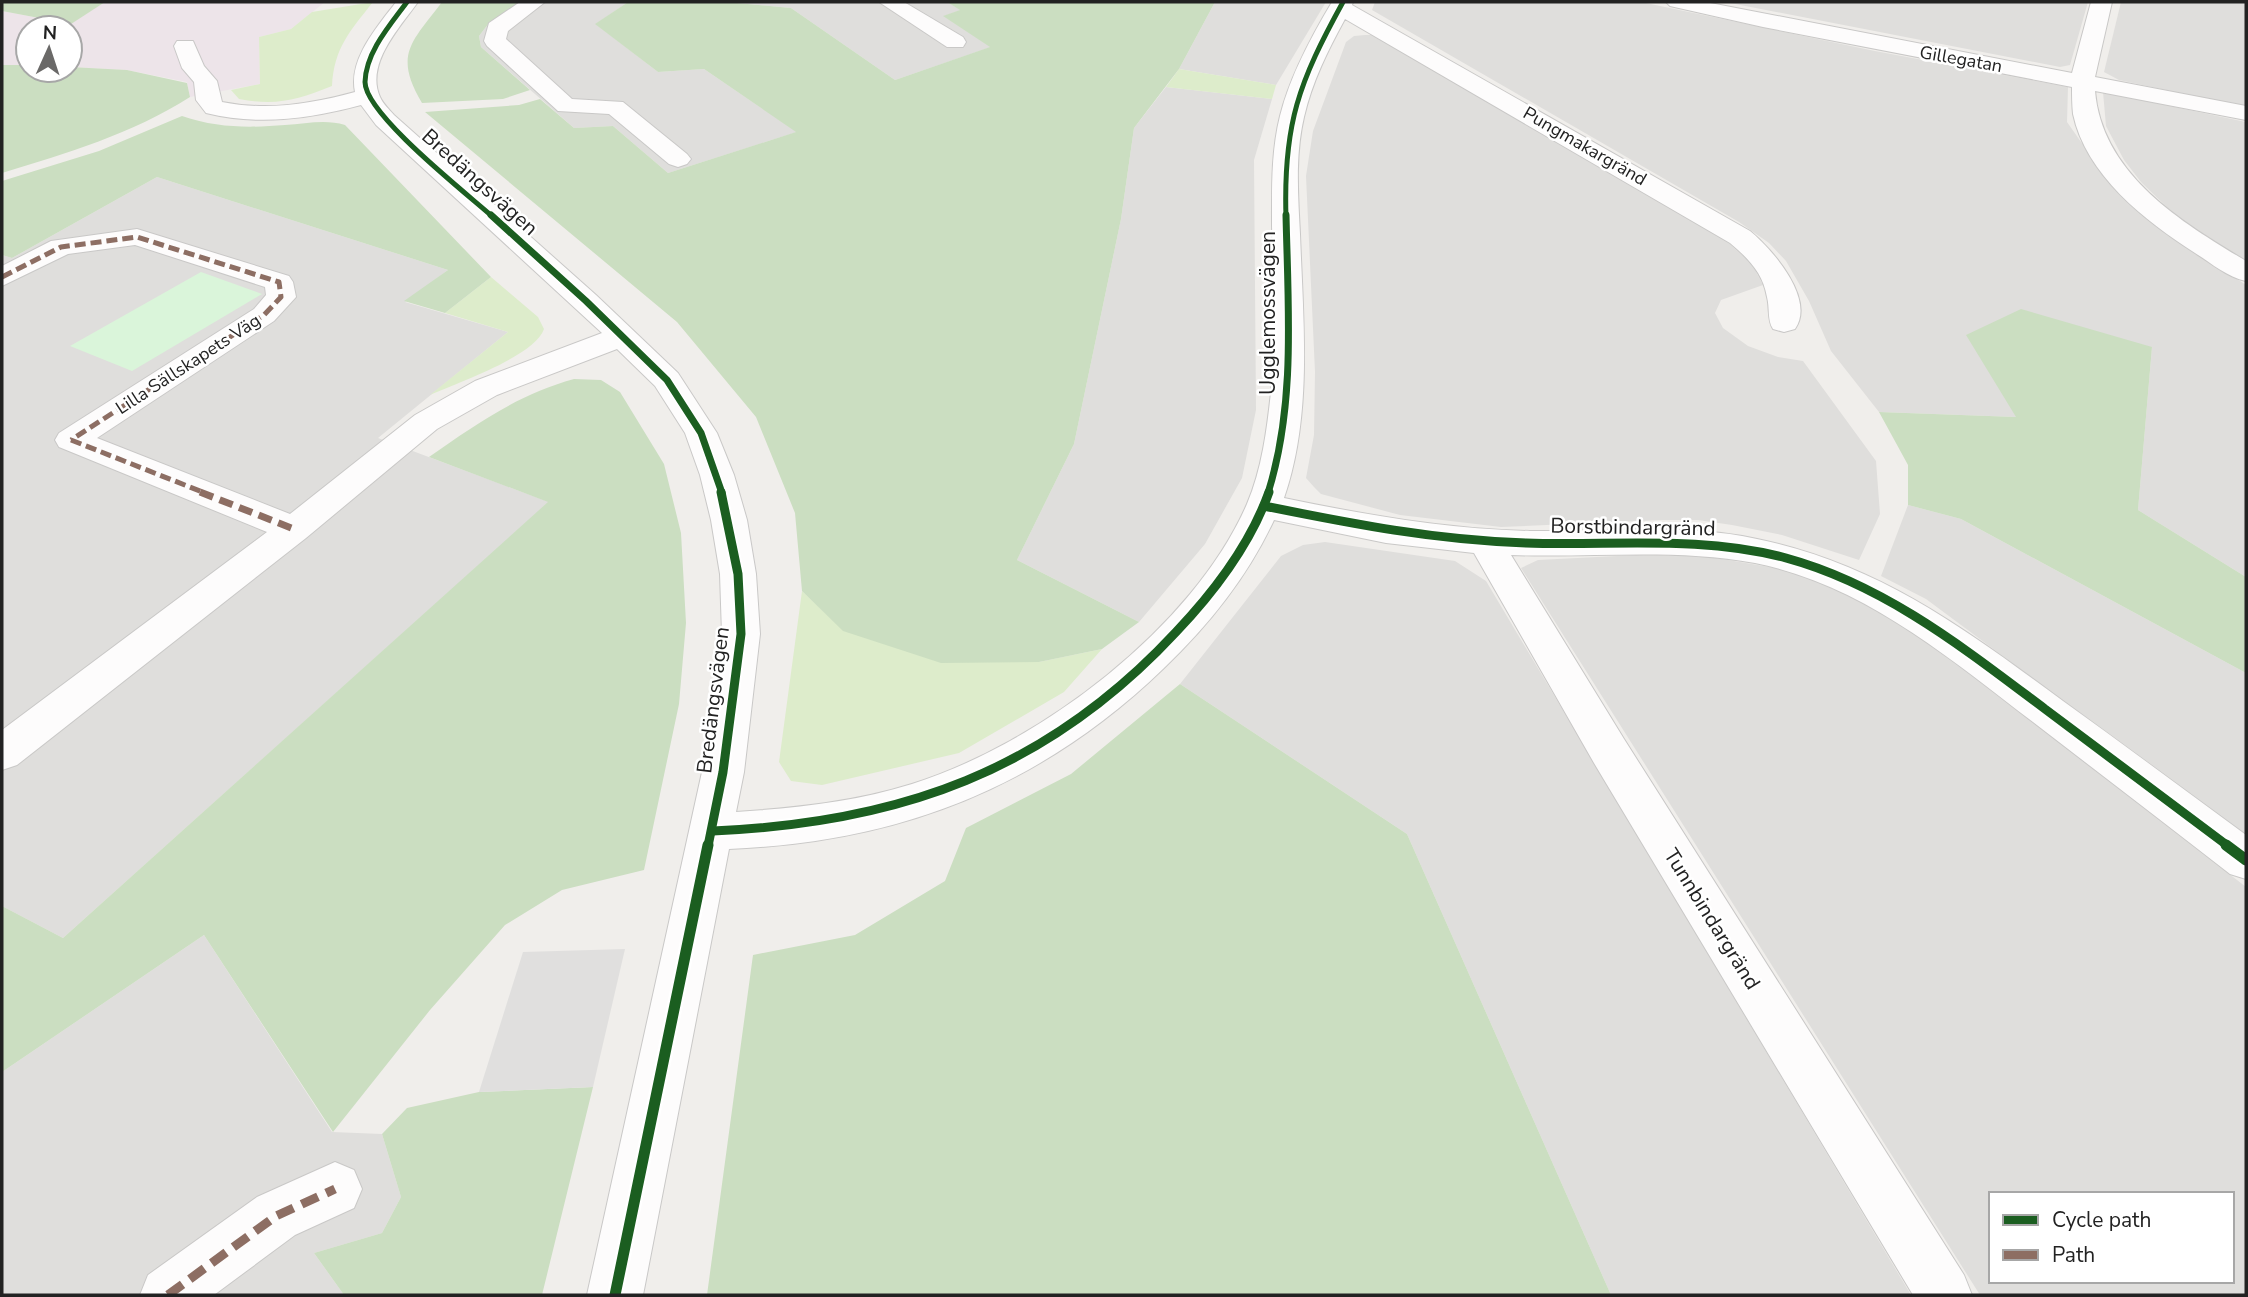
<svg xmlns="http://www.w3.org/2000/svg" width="2248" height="1297" font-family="'Nunito Sans',sans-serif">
	<rect width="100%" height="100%" fill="#f0eeeb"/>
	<!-- residential -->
	<g fill="#dfdedc" fill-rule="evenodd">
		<polygon points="520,2 628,2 596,24 658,72 704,69 797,132 668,173 613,126 574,128 481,47 479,36 489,23"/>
		<polygon points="726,2 947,2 961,10 944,16 991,47 895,80 791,8"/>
		<polygon points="1215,2 1326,2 1276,85 1179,69"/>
		<polygon points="1375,2 1641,2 1875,51 2068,87 2067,122 2107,179 2143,216 2246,285 2246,577 2138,510 2152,347 2017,417 1879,412 1831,351 1809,301 1786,261 1769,243 1739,222 1372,10"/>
		<polygon points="1725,2 2088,2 2070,65 2060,67"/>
		<polygon points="2121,2 2246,2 2246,107 2119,80 2104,72"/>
		<polygon points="1365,35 1374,35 1723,238 1752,264 1763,285 1721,300 1715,313 1723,328 1748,346 1778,357 1803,361 1876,461 1880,514 1859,560 1782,535 1732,525 1698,520 1660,520 1501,527 1400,515 1321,494 1314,487 1306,478 1314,435 1315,372 1306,176 1313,131 1346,42 1354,36"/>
		<polygon points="1166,87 1272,99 1254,160 1256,410 1242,478 1205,544 1139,622 1017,560 1074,444 1121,219 1134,128"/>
		<polygon points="2103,92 2246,122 2246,262 2175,215 2141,182 2124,160 2106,126"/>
		<polygon points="157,177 448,270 405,302 508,332 378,438 549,502 63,938 2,906 2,255 12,258"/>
		<polygon points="1908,505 1961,519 2246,673 2246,837 1926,599 1881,576"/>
		<polygon points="1325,542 1455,561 1486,581 1911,1295 1611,1295 1407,834 1180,684 1281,556 1303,545"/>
		<path d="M 1636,555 L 1710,557 L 1781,569 L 1830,585 L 1880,610 L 1929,640 L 2246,887 L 2246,1295 L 1980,1295 L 1521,568 L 1538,560 ZM 1991,1194 L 2232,1194 L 2232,1281 L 1991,1281 Z"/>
		<polygon points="204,935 332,1132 382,1134 401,1197 382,1233 314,1253 344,1295 2,1295 2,1072"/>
	</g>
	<!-- industrial -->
	<polygon fill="#ede4e9" points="105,2 325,2 291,29 259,37 260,84 190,97 187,82 127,70 70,67 70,28 28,28 28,65 2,65 2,11 70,24"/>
	<!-- grass -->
	<g fill="#ddeccb">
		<path d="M 373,2 C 350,31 334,48 332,86 C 297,100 277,106 239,99 L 231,90 L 260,84 L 259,37 L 291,29 L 312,12 Z"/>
		<polygon points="1179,69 1276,85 1272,99 1166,87"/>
		<path d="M 491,277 L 538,317 L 544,329 C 535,356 457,383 430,395 L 508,332 L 445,313 Z"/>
		<polygon points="802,591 844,631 1039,662 1102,649 1064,692 959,753 822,785 791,781 779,762"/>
	</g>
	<!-- forest -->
	<g fill="#cbdec1">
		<polygon points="2,2 105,2 71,24 2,11"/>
		<path d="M 442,2 L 520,2 L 489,23 L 479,36 L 481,47 L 530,90 L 503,99 L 422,103 C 393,54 412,42 442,2 Z"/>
		<polygon points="628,2 726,2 791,8 895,80 990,47 943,16 960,10 947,2 1215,2 1179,69 1134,128 1121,219 1074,444 1017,560 1139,622 1102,649 1039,662 941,663 843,631 802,591 795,513 756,417 677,322 425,112 519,105 540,99 574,128 613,126 668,173 796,132 704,69 658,72 595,24"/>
		<path d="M 2,65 L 28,65 L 28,70 L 70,70 L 70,67 L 127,70 L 187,83 L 190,97 C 132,134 67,153 2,173 Z"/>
		<path d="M 182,116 C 217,128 249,128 285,125 C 306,124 325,119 345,125 L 491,277 L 445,313 L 404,301 L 448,270 L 157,177 L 12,258 L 2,255 L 2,181 L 99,151 Z"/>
		<polygon points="2021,309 2152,347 2138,510 2246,577 2246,673 1961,519 1908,505 1908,465 1879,412 2016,417 1966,335"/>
		<path d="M 574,379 L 601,380 L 620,392 L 664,464 L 681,533 L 686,623 L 679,704 L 644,870 L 562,890 L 505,925 L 430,1010 L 333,1132 L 204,935 L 2,1072 L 2,906 L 63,938 L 548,502 L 429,457 C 476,424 519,394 574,379 Z"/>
		<polygon points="1180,684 1407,834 1611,1295 707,1295 753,955 855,935 945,881 966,828 1071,774"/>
		<polygon points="593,1087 542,1295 344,1295 314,1253 382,1233 401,1197 382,1134 407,1108 479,1092"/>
	</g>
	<!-- park -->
	<polygon fill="#daf5da" points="201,272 262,294 132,371 70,346"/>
	<!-- parking -->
	<polygon fill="#e0dfde" points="625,949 593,1087 479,1092 523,952"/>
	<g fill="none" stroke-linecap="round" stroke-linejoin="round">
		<defs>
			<g id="minor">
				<path d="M 396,2 L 418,2 C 400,27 365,64 380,97 C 383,104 389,109 394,115 L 596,295 L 678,373 L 717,433 L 734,475 L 747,520 L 756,574 L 760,634 L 744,772 L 736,812 C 795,808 855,802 912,784 C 1039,744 1193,628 1247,504 C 1262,469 1267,429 1271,392 C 1276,336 1273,280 1272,225 C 1272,189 1271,152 1280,116 C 1290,76 1311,37 1332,2 L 1353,2 L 1352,5 L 1750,231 C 1772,249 1816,299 1795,329 L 1784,332 L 1773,329 C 1767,320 1770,308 1767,297 C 1763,273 1748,258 1730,243 L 1345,19 C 1328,50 1312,82 1304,117 C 1295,155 1298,195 1300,234 C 1303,320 1313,415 1284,498 C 1366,515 1446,529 1530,531 C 1605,532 1683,523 1757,539 C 1879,564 1965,629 2063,701 C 2124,745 2185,790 2246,835 L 2246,879 L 2230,874 C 2165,823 2099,773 2033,722 C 1948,657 1862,584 1755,563 C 1675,548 1592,558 1511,555 L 1624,739 L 1964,1275 L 1972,1295 L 1913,1295 L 1594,763 L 1474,553 L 1386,543 L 1274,520 C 1248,576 1209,625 1164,668 C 1041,787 900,842 729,849 L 643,1295 L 587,1295 L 702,772 L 722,634 L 720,574 L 711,520 L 700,475 L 685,433 L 655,386 L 617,349 L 497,395 L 437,429 L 306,538 L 17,765 L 2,770 L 2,730 L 267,532 L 59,447 L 55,440 L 59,433 L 254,309 L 266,295 L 265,287 L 135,245 L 68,254 L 2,286 L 2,266 L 51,241 L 137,229 L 289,276 L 293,282 L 296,297 L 274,321 L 97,438 L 290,514 L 415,415 L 475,381 L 602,333 L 376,125 L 361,105 C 309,119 258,126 206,113 L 196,100 L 194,82 L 182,68 L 174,46 L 177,41 L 193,41 L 204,66 L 217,81 L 222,102 C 267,111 311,104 355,92 C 348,59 378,26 396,2 Z"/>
				<polygon points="520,2 545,2 508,31 506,39 572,99 623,102 687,154 691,159 687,164 678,167 669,164 609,114 558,111 487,46 484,41 489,23"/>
				<polygon points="879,2 904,2 963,37 966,42 963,47 947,47"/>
				<path d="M 1666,2 L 1705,2 L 2072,73 L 2091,2 L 2112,2 L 2095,77 L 2246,106 L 2246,120 L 2095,91 C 2102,174 2181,222 2246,261 L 2246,281 C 2227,277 2211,263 2195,253 C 2145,221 2086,175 2073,114 C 2072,105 2072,95 2072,87 L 1763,27 L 1670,6 Z"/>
				<polygon points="335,1162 354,1170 362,1189 354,1208 295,1235 214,1295 140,1295 148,1275 257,1197"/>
			</g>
		</defs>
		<!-- minor casing -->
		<use href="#minor" stroke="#c9c8c7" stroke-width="2"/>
		<!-- minor -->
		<use href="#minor" fill="#fdfcfc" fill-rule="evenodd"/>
		<!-- quiet-far2 -->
		<g stroke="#8d6e63" stroke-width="5" stroke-dasharray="11 5" stroke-linecap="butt">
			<polyline points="2,277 61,247 137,237 279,282 281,297 264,315 71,440"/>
			<polyline points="71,440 205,493"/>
		</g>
		<!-- quiet-far1 -->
		<polyline stroke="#8d6e63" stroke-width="7" stroke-dasharray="14 7" stroke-linecap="butt" points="200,492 294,529"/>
		<!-- quiet -->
		<polyline stroke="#8d6e63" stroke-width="9" stroke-dasharray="18 9" stroke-linecap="butt" points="168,1295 276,1216 335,1189"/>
		<defs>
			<g id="cycleway-far3">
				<path d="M 407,2 C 390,25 366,52 365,82 C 365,114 466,193 493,217"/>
				<path d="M 1286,217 C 1283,124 1299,82 1343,2"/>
			</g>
			<g id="cycleway-far2">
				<polyline points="491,215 586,301 667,380 701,433 722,493"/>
				<path d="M 1268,493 C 1296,404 1288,307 1286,215"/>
			</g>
			<g id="cycleway-far1">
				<path d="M 1264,506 C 1353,524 1435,540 1526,543 C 1613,546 1701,535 1786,558 C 1885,585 1965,649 2045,709 C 2106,755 2167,801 2228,846"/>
				<path d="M 713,831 C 899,823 1047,771 1176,632 C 1215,591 1250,545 1269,492"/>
				<polyline points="708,846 723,772 741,634 738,574 721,492"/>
			</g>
			<g id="cycleway">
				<polyline points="2226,845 2246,860"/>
				<polyline points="615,1295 708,845"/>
			</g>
		</defs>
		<!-- cycleway-far3 casing -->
		<use href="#cycleway-far3" stroke="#fff" stroke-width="8"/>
		<!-- cycleway-far2 casing -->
		<use href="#cycleway-far2" stroke="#fff" stroke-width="10"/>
		<!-- cycleway-far1 casing -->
		<use href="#cycleway-far1" stroke="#fff" stroke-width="13"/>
		<!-- cycleway casing -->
		<use href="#cycleway" stroke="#fff" stroke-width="16"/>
		<!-- cycleway-far3 -->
		<use href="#cycleway-far3" stroke="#1b5e20" stroke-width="5"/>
		<!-- cycleway-far2 -->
		<use href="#cycleway-far2" stroke="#1b5e20" stroke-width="7"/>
		<!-- cycleway-far1 -->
		<use href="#cycleway-far1" stroke="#1b5e20" stroke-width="9"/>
		<!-- cycleway -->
		<use href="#cycleway" stroke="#1b5e20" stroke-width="11"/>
	</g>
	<g text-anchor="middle" stroke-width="5" stroke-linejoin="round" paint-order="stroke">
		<!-- far-street labels -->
		<g font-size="18" fill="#222" stroke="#fff">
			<text transform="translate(1961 59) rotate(10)" y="6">Gillegatan</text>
			<text transform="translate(1585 146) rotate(30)" y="6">Pungmakargränd</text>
			<text transform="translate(188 364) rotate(-33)" y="6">Lilla Sällskapets Väg</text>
		</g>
		<!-- street labels -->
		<g font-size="21" fill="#222" stroke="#fff">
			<text transform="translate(480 182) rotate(42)" y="7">Bredängsvägen</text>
			<text transform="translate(1268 313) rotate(-90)" y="7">Ugglemossvägen</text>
			<text transform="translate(1633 527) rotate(1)" y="7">Borstbindargränd</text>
			<text transform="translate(713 700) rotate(-83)" y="7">Bredängsvägen</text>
			<text transform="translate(1712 919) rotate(58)" y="7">Tunnbindargränd</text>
		</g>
	</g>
	<!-- border -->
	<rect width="2248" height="1297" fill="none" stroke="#222222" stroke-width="7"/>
	<!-- legend -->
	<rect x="1989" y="1192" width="245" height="91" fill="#ffffff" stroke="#a7a7a7" stroke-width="2"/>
	<rect x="2003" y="1215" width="35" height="10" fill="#1b5e20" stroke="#a7a7a7" stroke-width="2"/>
	<text x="2052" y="1227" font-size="21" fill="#222222">Cycle path</text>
	<rect x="2003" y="1250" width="35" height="10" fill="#8d6e63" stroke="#a7a7a7" stroke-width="2"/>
	<text x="2052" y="1262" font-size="21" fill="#222222">Path</text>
	<!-- north arrow -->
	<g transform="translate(49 49) rotate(3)"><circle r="33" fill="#ffffff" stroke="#a7a7a7" stroke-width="2"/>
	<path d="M0-5L12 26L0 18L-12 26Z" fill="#6a6968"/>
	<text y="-10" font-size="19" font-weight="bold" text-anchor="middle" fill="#222222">N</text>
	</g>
</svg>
